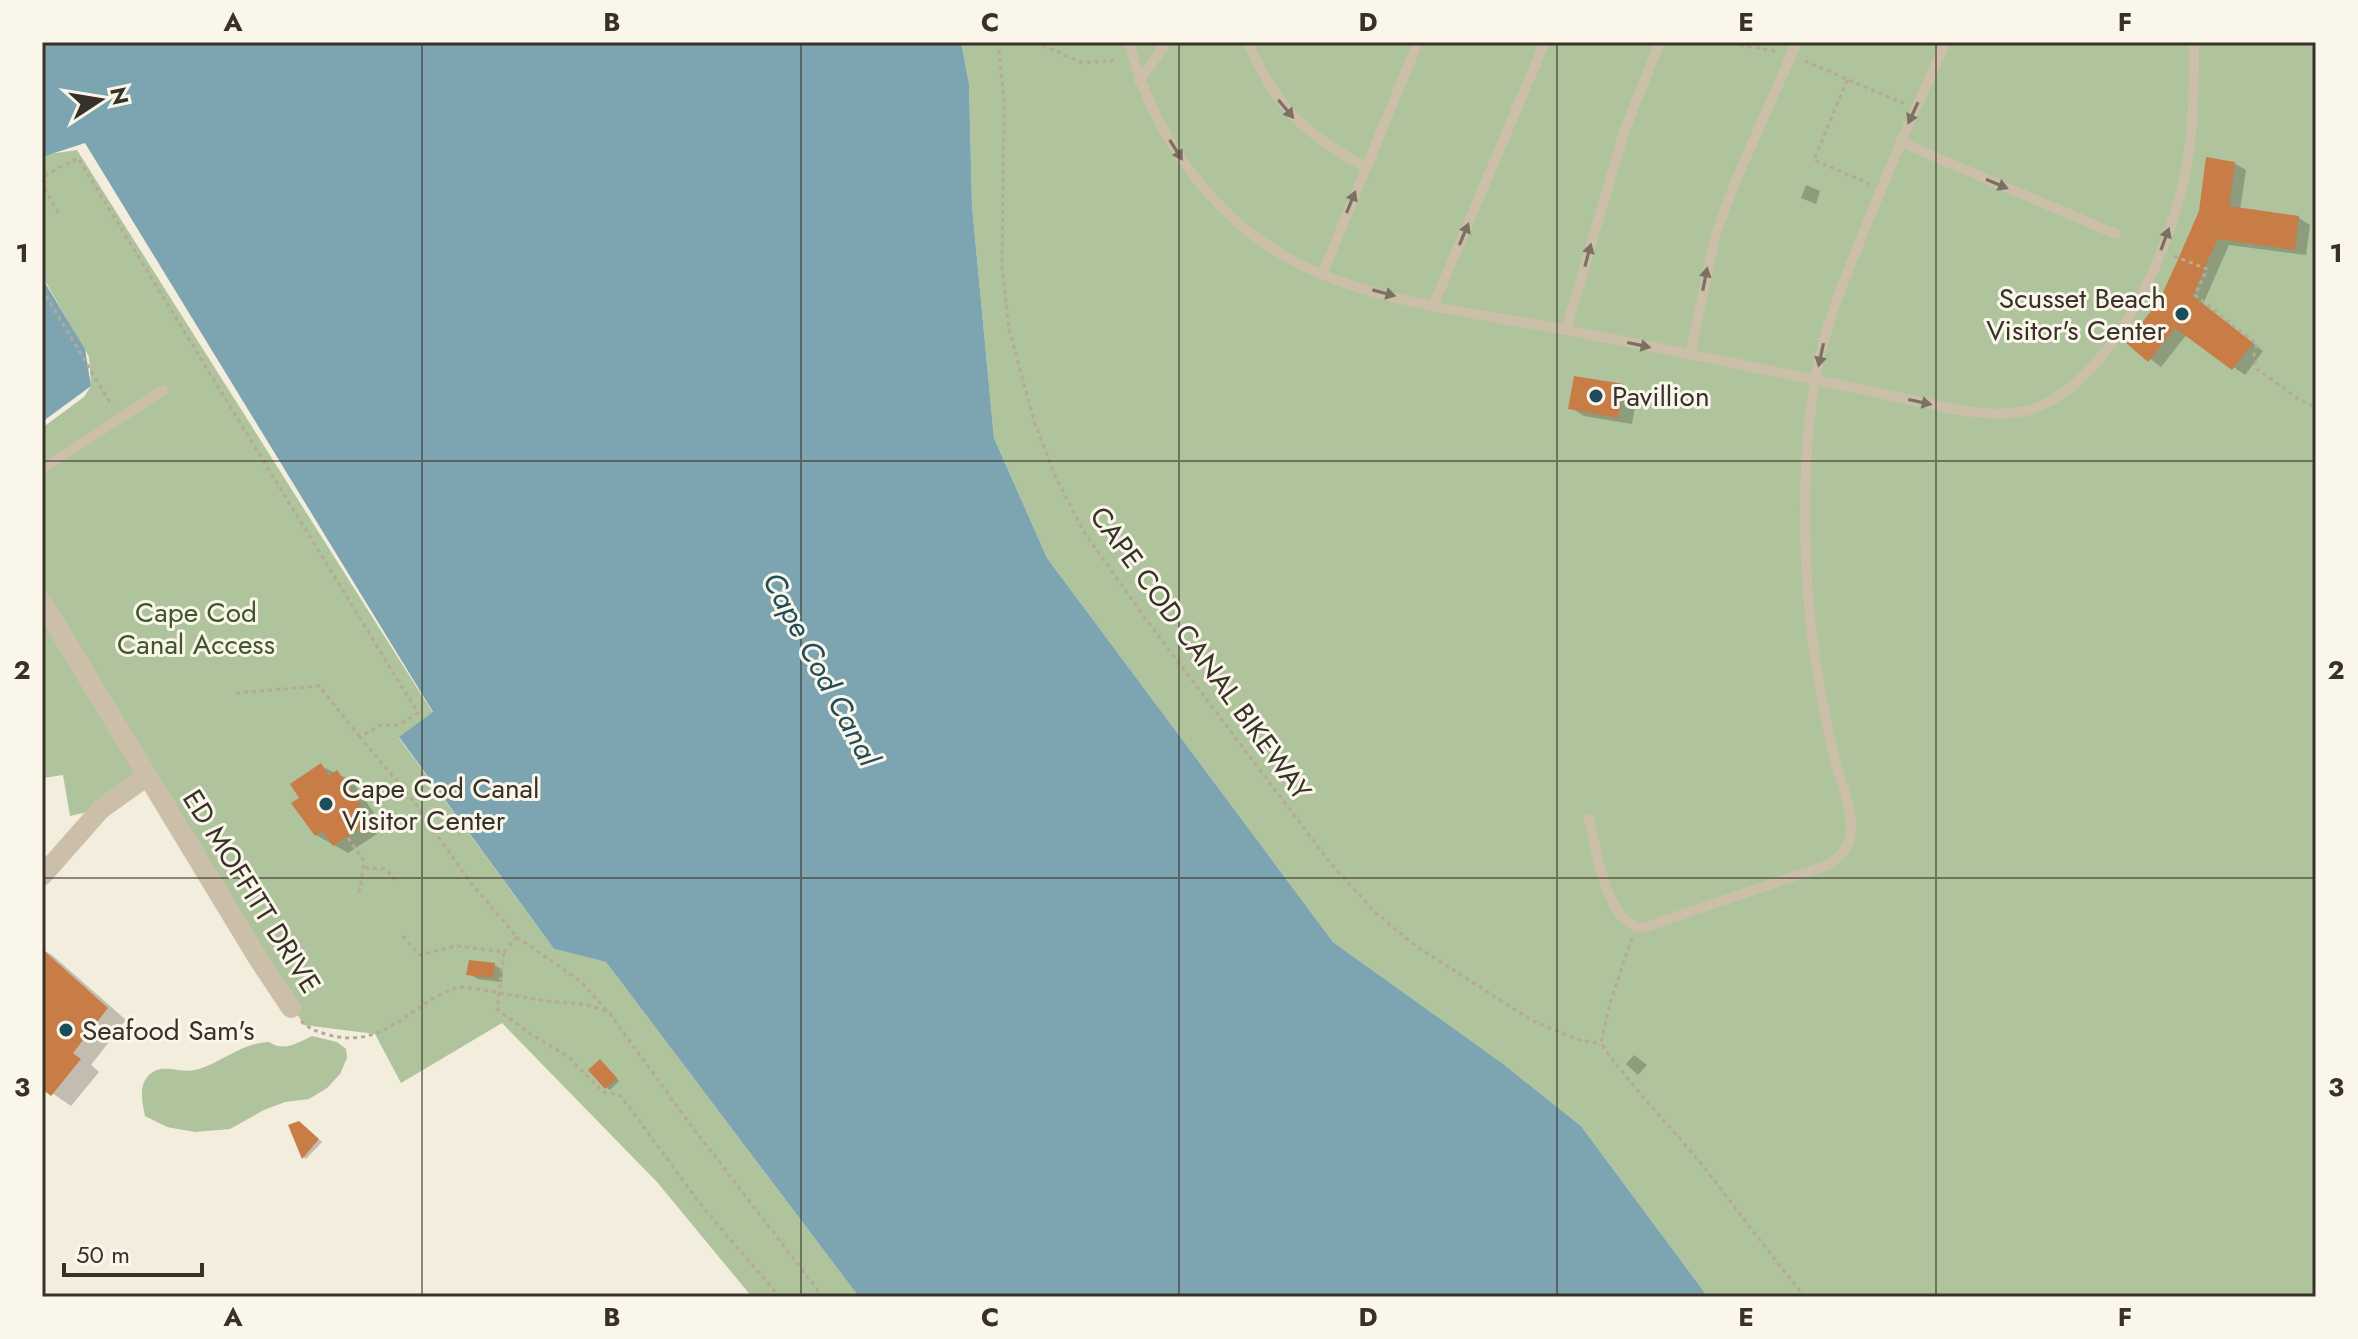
<svg xmlns="http://www.w3.org/2000/svg" width="2358" height="1339" font-family="Jost,sans-serif">
	<rect width="100%" height="100%" fill="#f3eddd"/>
	<!-- green -->
	<g fill="#afc39d">
		<polygon points="961,42 2316,42 2316,1297 1708,1297 1581,1126 1502,1063 1333,942 1047,558 994,438 972,206 969,84"/>
		<polygon points="77,150 433,713 399,738 554,949 606,962 859,1297 752,1297 657,1182 502,1023 401,1083 375,1034 304,1025 148,776 101,809 70,816 63,775 43,778 42,428 84,397 91,386 89,357 42,276 42,155"/>
		<path d="M 312,1036 L 337,1042 L 346,1049 L 347,1058 L 340,1074 L 327,1088 L 309,1099 L 285,1102 L 264,1110 L 230,1129 L 195,1132 L 167,1127 L 145,1116 C 142,1101 138,1085 150,1074 C 164,1062 181,1075 199,1069 C 224,1061 242,1043 269,1042 C 284,1052 297,1043 312,1036 Z"/>
	</g>
	<!-- water -->
	<g fill="#7ca5b1">
		<polygon points="42,42 961,42 969,84 972,206 994,438 1047,558 1333,942 1502,1063 1581,1126 1708,1297 859,1297 606,962 554,949 399,737 433,712 85,143 42,157"/>
		<polygon points="42,278 85,349 91,386 42,422"/>
	</g>
	<!-- shadow -->
	<g fill="#0003">
		<polygon points="2234,163 2246,170 2240,210 2299,218 2310,225 2306,255 2229,245 2203,304 2263,351 2245,375 2187,334 2161,367 2129,343 2161,302"/>
		<polygon points="1806,185 1820,191 1816,204 1801,198"/>
		<polygon points="1623,386 1637,394 1632,424 1584,416 1570,407"/>
		<polygon points="321,766 352,781 374,813 366,818 377,834 348,853 316,835 302,798"/>
		<polygon points="42,949 52,955 126,1020 91,1065 99,1072 71,1106 42,1086"/>
		<polygon points="494,965 503,970 502,982 478,979 469,974"/>
		<polygon points="1634,1055 1647,1065 1638,1075 1626,1064"/>
		<polygon points="604,1064 619,1081 610,1090 606,1087"/>
		<polygon points="303,1126 322,1142 306,1159 303,1157"/>
	</g>
	<!-- building -->
	<g fill="#c87d46">
		<polygon points="2206,157 2235,162 2229,206 2299,216 2295,250 2218,239 2208,260 2193,296 2253,343 2232,370 2175,328 2148,362 2126,343 2159,301 2176,264 2199,211"/>
		<polygon points="1574,376 1624,384 1618,418 1568,409"/>
		<polygon points="321,763 329,776 337,770 361,805 354,810 364,825 333,846 322,831 315,836 291,803 299,798 290,784"/>
		<polygon points="42,949 108,1008 73,1053 81,1059 51,1096 42,1089"/>
		<polygon points="469,960 495,963 493,978 466,975"/>
		<polygon points="600,1059 617,1078 605,1089 588,1070"/>
		<polygon points="299,1121 319,1139 302,1159 288,1125"/>
	</g>
	<g fill="none" stroke-linecap="round" stroke-linejoin="round">
		<!-- path -->
		<g stroke="#b7a993" stroke-width="3" stroke-dasharray="4 4" stroke-linecap="butt">
			<polyline points="998,42 1004,100 1002,266 1009,329 1034,421 1056,478 1084,532 1145,618 1331,864 1374,911 1413,944 1533,1021 1582,1041 1601,1043"/>
			<polyline points="1035,42 1083,63 1119,60"/>
			<polyline points="1724,42 1779,52"/>
			<polyline points="1805,61 1905,104"/>
			<polyline points="1847,80 1814,160 1870,184"/>
			<polyline points="58,213 44,187 47,174 78,158 418,713 399,725 381,725 360,737 415,803 470,882 517,937 580,981 610,1014"/>
			<polyline points="2174,256 2207,269 2195,295 2257,344 2254,355 2257,369 2297,398 2316,408"/>
			<polyline points="42,289 112,406"/>
			<polyline points="236,693 319,686 360,737"/>
			<polyline points="348,838 364,861 359,895"/>
			<polyline points="365,868 386,869 396,881"/>
			<polyline points="403,936 419,955 456,946 504,952 497,1009 529,1033 569,1057 603,1092 620,1095 705,1210 780,1297"/>
			<path d="M 1632,938 L 1610,1003 L 1601,1043 C 1631,1087 1669,1124 1703,1166 C 1737,1210 1770,1254 1805,1297"/>
			<polyline points="504,952 517,937"/>
			<path d="M 301,1021 C 309,1029 318,1032 329,1035 C 386,1050 410,1003 458,987 C 488,989 517,997 547,1001 C 572,1004 587,1001 610,1014 L 690,1124 L 823,1297"/>
		</g>
		<!-- lane -->
		<g stroke="#ccbfa9" stroke-width="10">
			<path d="M 1129,42 C 1151,129 1206,211 1286,257 C 1365,302 1477,313 1566,330 C 1695,355 1824,381 1953,409 C 1979,413 2012,418 2038,407 C 2117,373 2170,250 2186,170 C 2194,129 2194,84 2194,42"/>
			<path d="M 1248,42 C 1276,107 1303,133 1365,167"/>
			<polyline points="1139,81 1167,42"/>
			<polyline points="1900,142 2116,234"/>
			<polyline points="1322,275 1418,42"/>
			<polyline points="1433,306 1545,42"/>
			<polyline points="1566,330 1624,132 1660,42"/>
			<polyline points="1690,355 1716,233 1736,180 1797,42"/>
			<polyline points="42,469 163,390"/>
			<path d="M 1589,818 C 1596,848 1605,924 1643,928 L 1827,865 C 1840,858 1849,848 1851,832 C 1853,807 1839,780 1834,756 C 1820,698 1811,640 1807,582 C 1803,509 1804,422 1821,352 C 1831,310 1848,271 1864,231 C 1890,167 1917,104 1946,42"/>
		</g>
		<!-- street -->
		<g stroke="#ccbfa9" stroke-width="20">
			<polyline points="42,602 259,960 291,1008"/>
			<polyline points="42,876 101,809 147,776"/>
		</g>
	</g>
	<!-- one-way arrows -->
	<defs><path id="oneway-solid" d="M-6-.8H1V-3.2L6.5 0L1 3.2V.8H-6Z" transform="scale(2)"/></defs>
	<g fill="#7b7163">
		<use href="#oneway-solid" transform="translate(1286 109) rotate(50)"/>
		<use href="#oneway-solid" transform="translate(1913 113) rotate(115)"/>
		<use href="#oneway-solid" transform="translate(1176 150) rotate(58)"/>
		<use href="#oneway-solid" transform="translate(1997 184) rotate(23)"/>
		<use href="#oneway-solid" transform="translate(1351 202) rotate(-68)"/>
		<use href="#oneway-solid" transform="translate(1464 234) rotate(-67)"/>
		<use href="#oneway-solid" transform="translate(2165 239) rotate(-70)"/>
		<use href="#oneway-solid" transform="translate(1588 255) rotate(-75)"/>
		<use href="#oneway-solid" transform="translate(1705 279) rotate(-79)"/>
		<use href="#oneway-solid" transform="translate(1384 293) rotate(15)"/>
		<use href="#oneway-solid" transform="translate(1639 345) rotate(12)"/>
		<use href="#oneway-solid" transform="translate(1821 355) rotate(102)"/>
		<use href="#oneway-solid" transform="translate(1920 402) rotate(12)"/>
	</g>
	<!-- grid -->
	<path fill="none" stroke="#383129" stroke-width="2" stroke-opacity="0.55" d="M 422,42 L 422,1297M 801,42 L 801,1297M 1179,42 L 1179,1297M 1557,42 L 1557,1297M 1936,42 L 1936,1297M 42,461 L 2316,461M 42,878 L 2316,878"/>
	<!-- markers -->
	<g fill="#1d4c5b" stroke="#faf6ea" stroke-width="3">
		<circle cx="2182" cy="314" r="8"/>
		<circle cx="1596" cy="396" r="8"/>
		<circle cx="326" cy="804" r="8"/>
		<circle cx="66" cy="1030" r="8"/>
	</g>
	<g text-anchor="middle" stroke-width="6" stroke-linejoin="round" paint-order="stroke">
		<!-- poi labels -->
		<g font-size="28" fill="#383129" stroke="#faf6ea" text-anchor="start">
			<text x="2166" y="308" text-anchor="end">Scusset Beach<tspan x="2166" dy="32">Visitor's Center</tspan></text>
			<text x="1612" y="406">Pavillion</text>
			<text x="342" y="798">Cape Cod Canal<tspan x="342" dy="32">Visitor Center</tspan></text>
			<text x="82" y="1040">Seafood Sam's</text>
		</g>
		<!-- park labels -->
		<g font-size="28" fill="#40572c" stroke="#faf6ea">
			<text x="196" y="622">Cape Cod<tspan x="196" dy="32">Canal Access</tspan></text>
		</g>
		<!-- street labels -->
		<g font-size="28" fill="#383129" stroke="#faf6ea">
			<text transform="translate(1201 653) rotate(54)" y="10">CAPE COD CANAL BIKEWAY</text>
			<text transform="translate(252 891) rotate(58)" y="10">ED MOFFITT DRIVE</text>
		</g>
		<!-- water labels -->
		<g font-size="30" font-style="italic" fill="#1d4c5b" stroke="#faf6ea">
			<text transform="translate(821 669) rotate(62)" y="10">Cape Cod Canal</text>
		</g>
	</g>
	<!-- border -->
	<rect width="2358" height="1339" fill="none" stroke="#faf6ea" stroke-width="88"/>
	<!-- north arrow -->
	<g transform="translate(100 100) rotate(78)" stroke="#faf6ea" stroke-width="6" paint-order="stroke">
	<path d="M0-6L14 30L0 20L-14 30Z" fill="#383129"/>
	<text y="-12" font-size="22" font-weight="bold" text-anchor="middle" fill="#383129">N</text>
	</g>
	<!-- scale -->
	<path d="M64 1263v12h138v-12" fill="none" stroke="#383129" stroke-width="4"/>
	<text x="76" y="1263" font-size="24" fill="#383129" stroke="#faf6ea" stroke-width="6" paint-order="stroke">50 m</text>
	<rect x="44" y="44" width="2270" height="1251" fill="none" stroke="#383129" stroke-width="3"/>
	<g font-size="26" text-anchor="middle" font-weight="bold" fill="#383129">
		<text x="233" y="31">A</text>
		<text x="612" y="31">B</text>
		<text x="990" y="31">C</text>
		<text x="1368" y="31">D</text>
		<text x="1746" y="31">E</text>
		<text x="2125" y="31">F</text>
		<text x="22" y="262">1</text>
		<text x="2336" y="262">1</text>
		<text x="22" y="679">2</text>
		<text x="2336" y="679">2</text>
		<text x="22" y="1096">3</text>
		<text x="2336" y="1096">3</text>
		<text x="233" y="1326">A</text>
		<text x="612" y="1326">B</text>
		<text x="990" y="1326">C</text>
		<text x="1368" y="1326">D</text>
		<text x="1746" y="1326">E</text>
		<text x="2125" y="1326">F</text>
	</g>
</svg>
